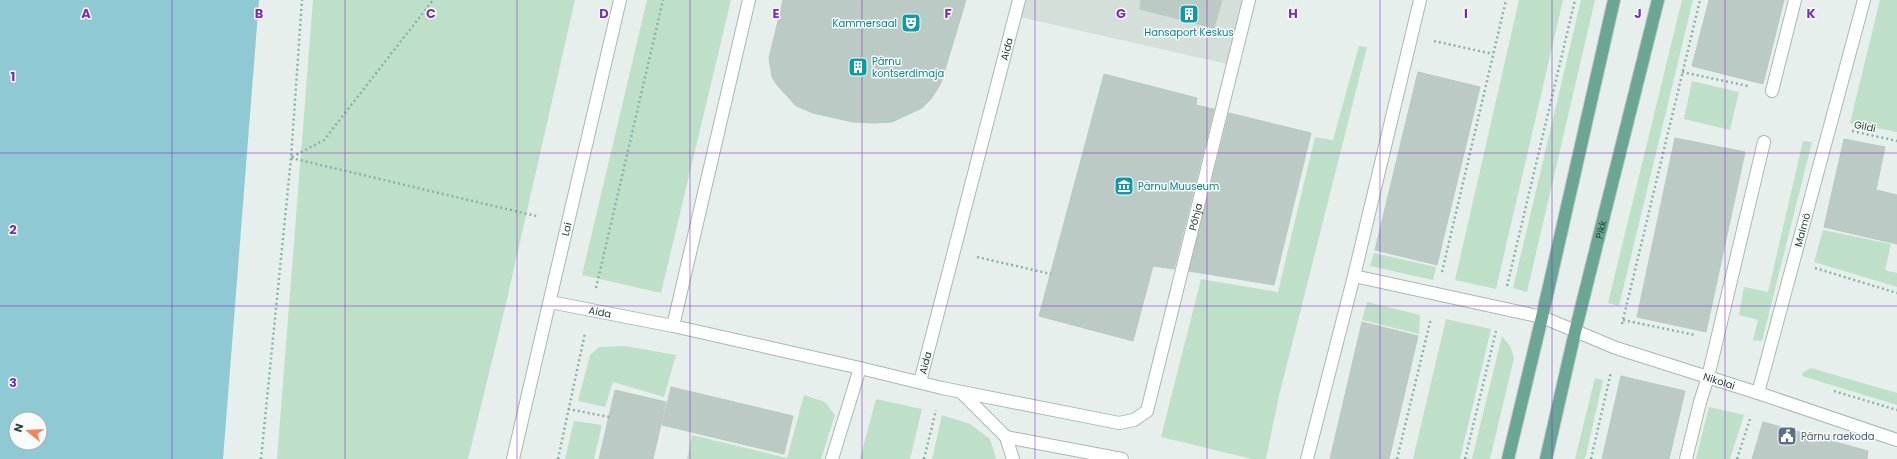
<svg xmlns="http://www.w3.org/2000/svg" width="1897" height="459" font-family="Poppins,sans-serif">
	<rect width="100%" height="100%" fill="#e6efeb"/>
	<!-- built -->
	<polygon fill="#d4dfda" points="1019,0 1249,0 1232,65 1015,16"/>
	<!-- green -->
	<g fill="#bfe0c8">
		<polygon points="313,0 575,0 505,308 468,459 277,459"/>
		<polygon points="647,0 731,0 661,293 582,275"/>
		<polygon points="1519,0 1563,0 1496,289 1455,280"/>
		<polygon points="1581,0 1595,0 1527,292 1513,288"/>
		<polygon points="1682,0 1693,0 1619,306 1608,303"/>
		<polygon points="1880,0 1897,0 1897,132 1850,123"/>
		<polygon points="1359,46 1367,47 1279,396 1266,459 1252,459 1161,437 1201,279 1278,292 1315,137 1333,140"/>
		<polygon points="1692,81 1739,92 1730,130 1684,119"/>
		<polygon points="1803,141 1812,142 1762,341 1753,340 1758,320 1739,315 1744,287 1768,292"/>
		<polygon points="1823,230 1891,244 1885,270 1897,273 1897,287 1814,262"/>
		<polygon points="1374,253 1436,267 1433,280 1370,266"/>
		<polygon points="1367,302 1420,315 1419,334 1362,320"/>
		<polygon points="1446,319 1491,329 1460,459 1413,459"/>
		<polygon points="1502,336 1510,346 1514,358 1490,459 1472,459"/>
		<polygon points="625,346 676,355 664,397 613,382 605,407 578,401 590,355 599,347"/>
		<polygon points="1811,368 1897,393 1897,405 1802,376 1803,372"/>
		<polygon points="1595,378 1603,380 1585,459 1575,459"/>
		<polygon points="804,395 825,402 835,415 821,459 687,459 692,435 787,458"/>
		<polygon points="876,399 922,409 910,459 860,459"/>
		<polygon points="1709,407 1744,415 1730,459 1696,459"/>
		<polygon points="942,415 970,424 990,439 996,459 932,459"/>
		<polygon points="574,421 602,425 594,459 565,459"/>
	</g>
	<!-- water -->
	<path fill="#8ec9d4" fill-rule="evenodd" d="M 0,0 L 259,0 L 223,459 L 0,459 ZM 16,419 L 40,419 L 40,443 L 16,443 Z"/>
	<!-- building -->
	<g fill="#bbcac4" stroke="#b8c9c2">
		<polygon points="783,0 966,0 941,83 931,99 922,108 892,122 875,123 853,122 813,113 796,106 777,85 772,77 769,58"/>
		<polygon points="1141,0 1222,0 1214,28 1140,9"/>
		<polygon points="1709,0 1784,0 1763,84 1692,66"/>
		<polygon points="1418,72 1480,87 1437,265 1375,250"/>
		<polygon points="1104,74 1197,98 1196,105 1214,109 1174,269 1153,266 1133,341 1039,316"/>
		<polygon points="1229,113 1311,133 1274,285 1189,271"/>
		<polygon points="1675,138 1745,152 1706,332 1637,317"/>
		<polygon points="1844,139 1885,147 1876,190 1897,195 1897,244 1824,227"/>
		<polygon points="1362,322 1418,336 1389,459 1330,459"/>
		<polygon points="1621,376 1685,391 1669,459 1602,459"/>
		<polygon points="671,387 793,416 784,454 662,425"/>
		<polygon points="615,390 666,402 653,459 599,459"/>
		<polygon points="1763,422 1868,451 1867,459 1752,459"/>
	</g>
	<g fill="none" stroke-linecap="round" stroke-linejoin="round">
		<defs>
			<g id="minor">
				<polyline points="1772,91 1795,0"/>
				<path id="s1" d="M 1354,276 L 1542,317 L 1616,348 L 1758,393 L 1897,440"/>
				<path id="s2" d="M 550,302 L 673,326 L 860,368 L 942,388 L 1119,423 L 1134,420 L 1147,411 L 1249,0"/>
				<polyline points="673,326 749,0"/>
				<path id="s3" d="M 920,382 L 1019,0"/>
				<polyline points="961,392 1006,437 1013,459"/>
				<path id="s4" d="M 1758,393 L 1864,0"/>
				<polyline points="1006,437 1122,459"/>
				<path id="s5" d="M 513,459 C 549,306 583,153 620,0"/>
				<polyline points="832,459 860,368"/>
				<polyline points="1307,459 1354,276 1420,0"/>
				<polyline points="1686,459 1700,402 1708,377 1764,142"/>
			</g>
			<g id="major">
				<polyline points="1508,459 1542,317 1614,0"/>
				<path id="s6" d="M 1546,459 L 1575,332 L 1658,0"/>
			</g>
		</defs>
		<!-- minor casing -->
		<use href="#minor" stroke="#a8b8b2" stroke-width="14"/>
		<!-- major casing -->
		<use href="#major" stroke="#c2cac8" stroke-width="14"/>
		<!-- path -->
		<g stroke="#86b3a5" stroke-width="2.5" stroke-dasharray="2 3" stroke-linecap="butt">
			<polyline points="1434,41 1493,54"/>
			<polyline points="1682,72 1748,86"/>
			<polyline points="1852,131 1897,141"/>
			<polyline points="292,157 324,140 433,0"/>
			<polyline points="291,158 536,216"/>
			<polyline points="977,257 1051,274"/>
			<polyline points="1815,268 1897,293"/>
			<polyline points="1442,272 1506,0"/>
			<polyline points="1507,286 1575,0"/>
			<polyline points="596,288 663,0"/>
			<polyline points="1623,320 1695,335"/>
			<polyline points="1622,324 1700,0"/>
			<polyline points="1834,391 1897,410"/>
			<polyline points="568,409 609,417"/>
			<polyline points="261,459 291,158 302,0"/>
			<polyline points="558,459 585,333"/>
			<polyline points="924,459 936,410"/>
			<polyline points="1397,459 1431,318"/>
			<polyline points="1465,459 1496,331"/>
			<polyline points="1591,459 1611,372"/>
			<polyline points="1737,459 1751,416"/>
		</g>
		<!-- minor -->
		<use href="#minor" stroke="#fff" stroke-width="12"/>
		<!-- major -->
		<use href="#major" stroke="#6aa596" stroke-width="12"/>
	</g>
	<!-- grid -->
	<path fill="none" stroke="#7b2cbf" stroke-width="1" stroke-opacity="0.55" d="M 172,0 L 172,459M 345,0 L 345,459M 517,0 L 517,459M 690,0 L 690,459M 862,0 L 862,459M 1035,0 L 1035,459M 1207,0 L 1207,459M 1380,0 L 1380,459M 1552,0 L 1552,459M 1725,0 L 1725,459M 0,153 L 1897,153M 0,306 L 1897,306"/>
	<!-- icons -->
	<defs>
		<symbol id="building-square" viewBox="-11 -11 22 22"><rect x="-9" y="-9" width="18" height="18" rx="4" fill="#0f9aa8" stroke="#f7fbf9"/><path d="M-4-6H4V6H1V3H-1V6H-4ZM-2.5-4.3h1.7v1.8h-1.7ZM.8-4.3h1.7v1.8H.8ZM-2.5-1h1.7V.8h-1.7ZM.8-1h1.7V.8H.8Z" fill="#fff"/></symbol>
		<symbol id="theatre-square" viewBox="-11 -11 22 22"><rect x="-9" y="-9" width="18" height="18" rx="4" fill="#0f9aa8" stroke="#f7fbf9"/><path d="M-5-5.5Q0-4 5-5.5V0Q5 5 0 6Q-5 5-5 0ZM-3.3-2.5H-1v1.5H-3.3ZM1-2.5H3.3v1.5H1ZM-2.8 1Q0 5.5 2.8 1Z" fill="#fff"/></symbol>
		<symbol id="museum-square" viewBox="-11 -11 22 22"><rect x="-9" y="-9" width="18" height="18" rx="4" fill="#0f9aa8" stroke="#f7fbf9"/><path d="M0-6L6-3V-2H-6V-3ZM-5-1h2V3h-2ZM-1-1h2V3h-2ZM3-1h2V3H3ZM-6 4H6V6H-6Z" fill="#fff"/></symbol>
		<symbol id="civic-square" viewBox="-11 -11 22 22"><rect x="-9" y="-9" width="18" height="18" rx="4" fill="#5c6f8a" stroke="#f7fbf9"/><path d="M-.6-6.5H3V-4.5H.6V-3L4-1V1h2V6H-6V1h2V-1L-.6-3ZM-1.2 2.5V6h2.4V2.5Z" fill="#fff"/></symbol>
	</defs>
	<g fill-rule="evenodd">
		<use href="#building-square" x="1178" y="3" width="22" height="22"/>
		<use href="#theatre-square" x="900" y="12" width="22" height="22"/>
		<use href="#building-square" x="847" y="56" width="22" height="22"/>
		<use href="#museum-square" x="1113" y="175" width="22" height="22"/>
		<use href="#civic-square" x="1776" y="425" width="22" height="22"/>
	</g>
	<g text-anchor="middle" stroke-width="3" stroke-linejoin="round" paint-order="stroke">
		<!-- culture labels -->
		<g font-size="10" fill="#0d838f" stroke="#f7fbf9" text-anchor="start">
			<text x="897" y="27" text-anchor="end">Kammersaal</text>
			<text x="1189" y="36" text-anchor="middle">Hansaport Keskus</text>
			<text x="872" y="65">Pärnu<tspan x="872" dy="12">kontserdimaja</tspan></text>
			<text x="1138" y="190">Pärnu Muuseum</text>
		</g>
		<!-- street labels -->
		<g font-size="10" fill="#24423a" stroke="#f7fbf9">
			<text dy="4" stroke="none"><textPath href="#s3" startOffset="344">Aida</textPath></text>
			<text transform="translate(1865 126) rotate(12)" y="4">Gildi</text>
			<text dy="4" stroke="none"><textPath href="#s2" startOffset="813">Põhja</textPath></text>
			<text dy="4" stroke="none"><textPath href="#s5" startOffset="236">Lai</textPath></text>
			<text dy="4" stroke="none"><textPath href="#s6" startOffset="236">Pikk</textPath></text>
			<text dy="4" stroke="none"><textPath href="#s4" startOffset="169">Malmö</textPath></text>
			<text dy="4" stroke="none"><textPath href="#s2" startOffset="51">Aida</textPath></text>
			<text dy="4" stroke="none"><textPath href="#s3" startOffset="20">Aida</textPath></text>
			<text dy="4" stroke="none"><textPath href="#s1" startOffset="381">Nikolai</textPath></text>
		</g>
		<!-- service labels -->
		<g font-size="10" fill="#4e5e75" stroke="#f7fbf9" text-anchor="start">
			<text x="1801" y="440">Pärnu raekoda</text>
		</g>
	</g>
	<g font-size="13" text-anchor="middle" font-weight="bold" fill="#7b2cbf" stroke="#f7fbf9" stroke-width="3" stroke-linejoin="round" paint-order="stroke">
		<text x="86" y="18">A</text>
		<text x="259" y="18">B</text>
		<text x="431" y="18">C</text>
		<text x="604" y="18">D</text>
		<text x="776" y="18">E</text>
		<text x="948" y="18">F</text>
		<text x="1121" y="18">G</text>
		<text x="1293" y="18">H</text>
		<text x="1466" y="18">I</text>
		<text x="1638" y="18">J</text>
		<text x="1811" y="18">K</text>
		<text x="13" y="81">1</text>
		<text x="13" y="234">2</text>
		<text x="13" y="387">3</text>
	</g>
	<!-- north arrow -->
	<g transform="translate(28 431) rotate(288)"><circle r="19" fill="#f7fbf9" stroke="#a3b1ad"/>
	<path d="M0-3L7 15L0 10L-7 15Z" fill="#f4845f"/>
	<text y="-6" font-size="11" font-weight="bold" text-anchor="middle" fill="#24423a">N</text>
	</g>
</svg>
